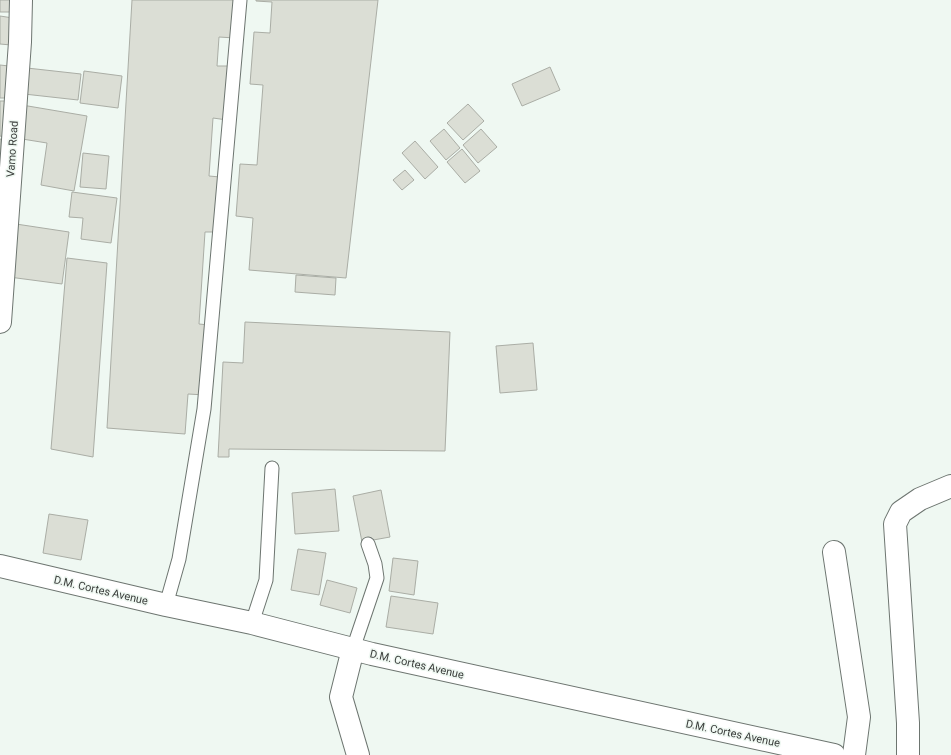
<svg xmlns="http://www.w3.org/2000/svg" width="951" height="755" font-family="Roboto,sans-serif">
	<rect width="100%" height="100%" fill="#eff8f2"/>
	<!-- building -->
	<g fill="#dbded5" stroke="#aaada5">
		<rect x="0" y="0" width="12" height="12"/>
		<polygon points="132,0 237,0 235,38 219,37 217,66 230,66 227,120 213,118 209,176 220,177 217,232 205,232 199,324 209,325 205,395 188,394 185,434 107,428"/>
		<polygon points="256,0 378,0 346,278 249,270 253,218 236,216 240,164 257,165 263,85 250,84 254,32 270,33 272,2 256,1"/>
		<polygon points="0,16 13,18 11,45 0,44"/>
		<polygon points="0,65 9,66 5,98 0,98"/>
		<polygon points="550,67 560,90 522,106 512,84"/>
		<polygon points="27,68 81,74 78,100 24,94"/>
		<polygon points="84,71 122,76 118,108 80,103"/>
		<polygon points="0,101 5,101 4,137 0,136"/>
		<polygon points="468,104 484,121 463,140 447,123"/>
		<polygon points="22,105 87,116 74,191 41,185 47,143 16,138"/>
		<polygon points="444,129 460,148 446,160 430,141"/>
		<polygon points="481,129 497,147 478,163 463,145"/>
		<polygon points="0,139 4,140 0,172"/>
		<polygon points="415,141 438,167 425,179 402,153"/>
		<polygon points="462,149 480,171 465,183 447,162"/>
		<polygon points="83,153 109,156 106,189 80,187"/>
		<polygon points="405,170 414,180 402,190 393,180"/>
		<polygon points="72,192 117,198 111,243 81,239 83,218 69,217"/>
		<polygon points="16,224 69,232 62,284 9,277"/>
		<polygon points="67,258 107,263 93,457 51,449"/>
		<polygon points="296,275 336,278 335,295 295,292"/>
		<polygon points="245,322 450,332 445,451 229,449 229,457 218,457 223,362 243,363"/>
		<polygon points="533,343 537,390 500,393 496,346"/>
		<polygon points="335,489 339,531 295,534 292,493"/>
		<polygon points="381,490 390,537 362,542 353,496"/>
		<polygon points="49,514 88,520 81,560 43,553"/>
		<polygon points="298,549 326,553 319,595 291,590"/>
		<polygon points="393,558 418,561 414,595 389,591"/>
		<polygon points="327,580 357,588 350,613 320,605"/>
		<polygon points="391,596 438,603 433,634 386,627"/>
	</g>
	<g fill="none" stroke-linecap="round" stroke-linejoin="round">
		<defs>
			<g id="lane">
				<polyline points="166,605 179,559 204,409 240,0"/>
				<polyline points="252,623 266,580 272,468"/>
				<polyline points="353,649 377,578 375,564 368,544"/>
			</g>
			<g id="street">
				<polyline points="0,322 20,42 21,0"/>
				<polyline points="834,552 859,717 854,755"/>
				<polyline points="353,649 341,697 358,755"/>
				<polyline points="908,755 908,723 895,524 901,512 920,499 951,486"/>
			</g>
			<polyline id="highway" points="0,566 166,605 252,623 372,654 834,755"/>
		</defs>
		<!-- lane casing -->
		<use href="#lane" stroke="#6d7570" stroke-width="15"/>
		<!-- street casing -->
		<use href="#street" stroke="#6d7570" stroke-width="24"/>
		<!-- highway casing -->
		<use href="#highway" stroke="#6d7570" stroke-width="24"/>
		<!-- lane -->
		<use href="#lane" stroke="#fff" stroke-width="13"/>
		<!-- street -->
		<use href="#street" stroke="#fff" stroke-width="22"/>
		<!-- highway -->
		<use href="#highway" stroke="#fff" stroke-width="22"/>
	</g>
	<g text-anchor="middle" stroke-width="3" stroke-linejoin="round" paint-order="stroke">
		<!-- street labels -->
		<g font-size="11" fill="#3a3d3b" stroke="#eff8f2">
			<text transform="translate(12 149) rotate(-86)" y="4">Vamo Road</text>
			<text transform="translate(101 590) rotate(13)" y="4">D.M. Cortes Avenue</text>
			<text transform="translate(417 664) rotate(13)" y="4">D.M. Cortes Avenue</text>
			<text transform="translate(733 733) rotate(12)" y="4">D.M. Cortes Avenue</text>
		</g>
	</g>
</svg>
